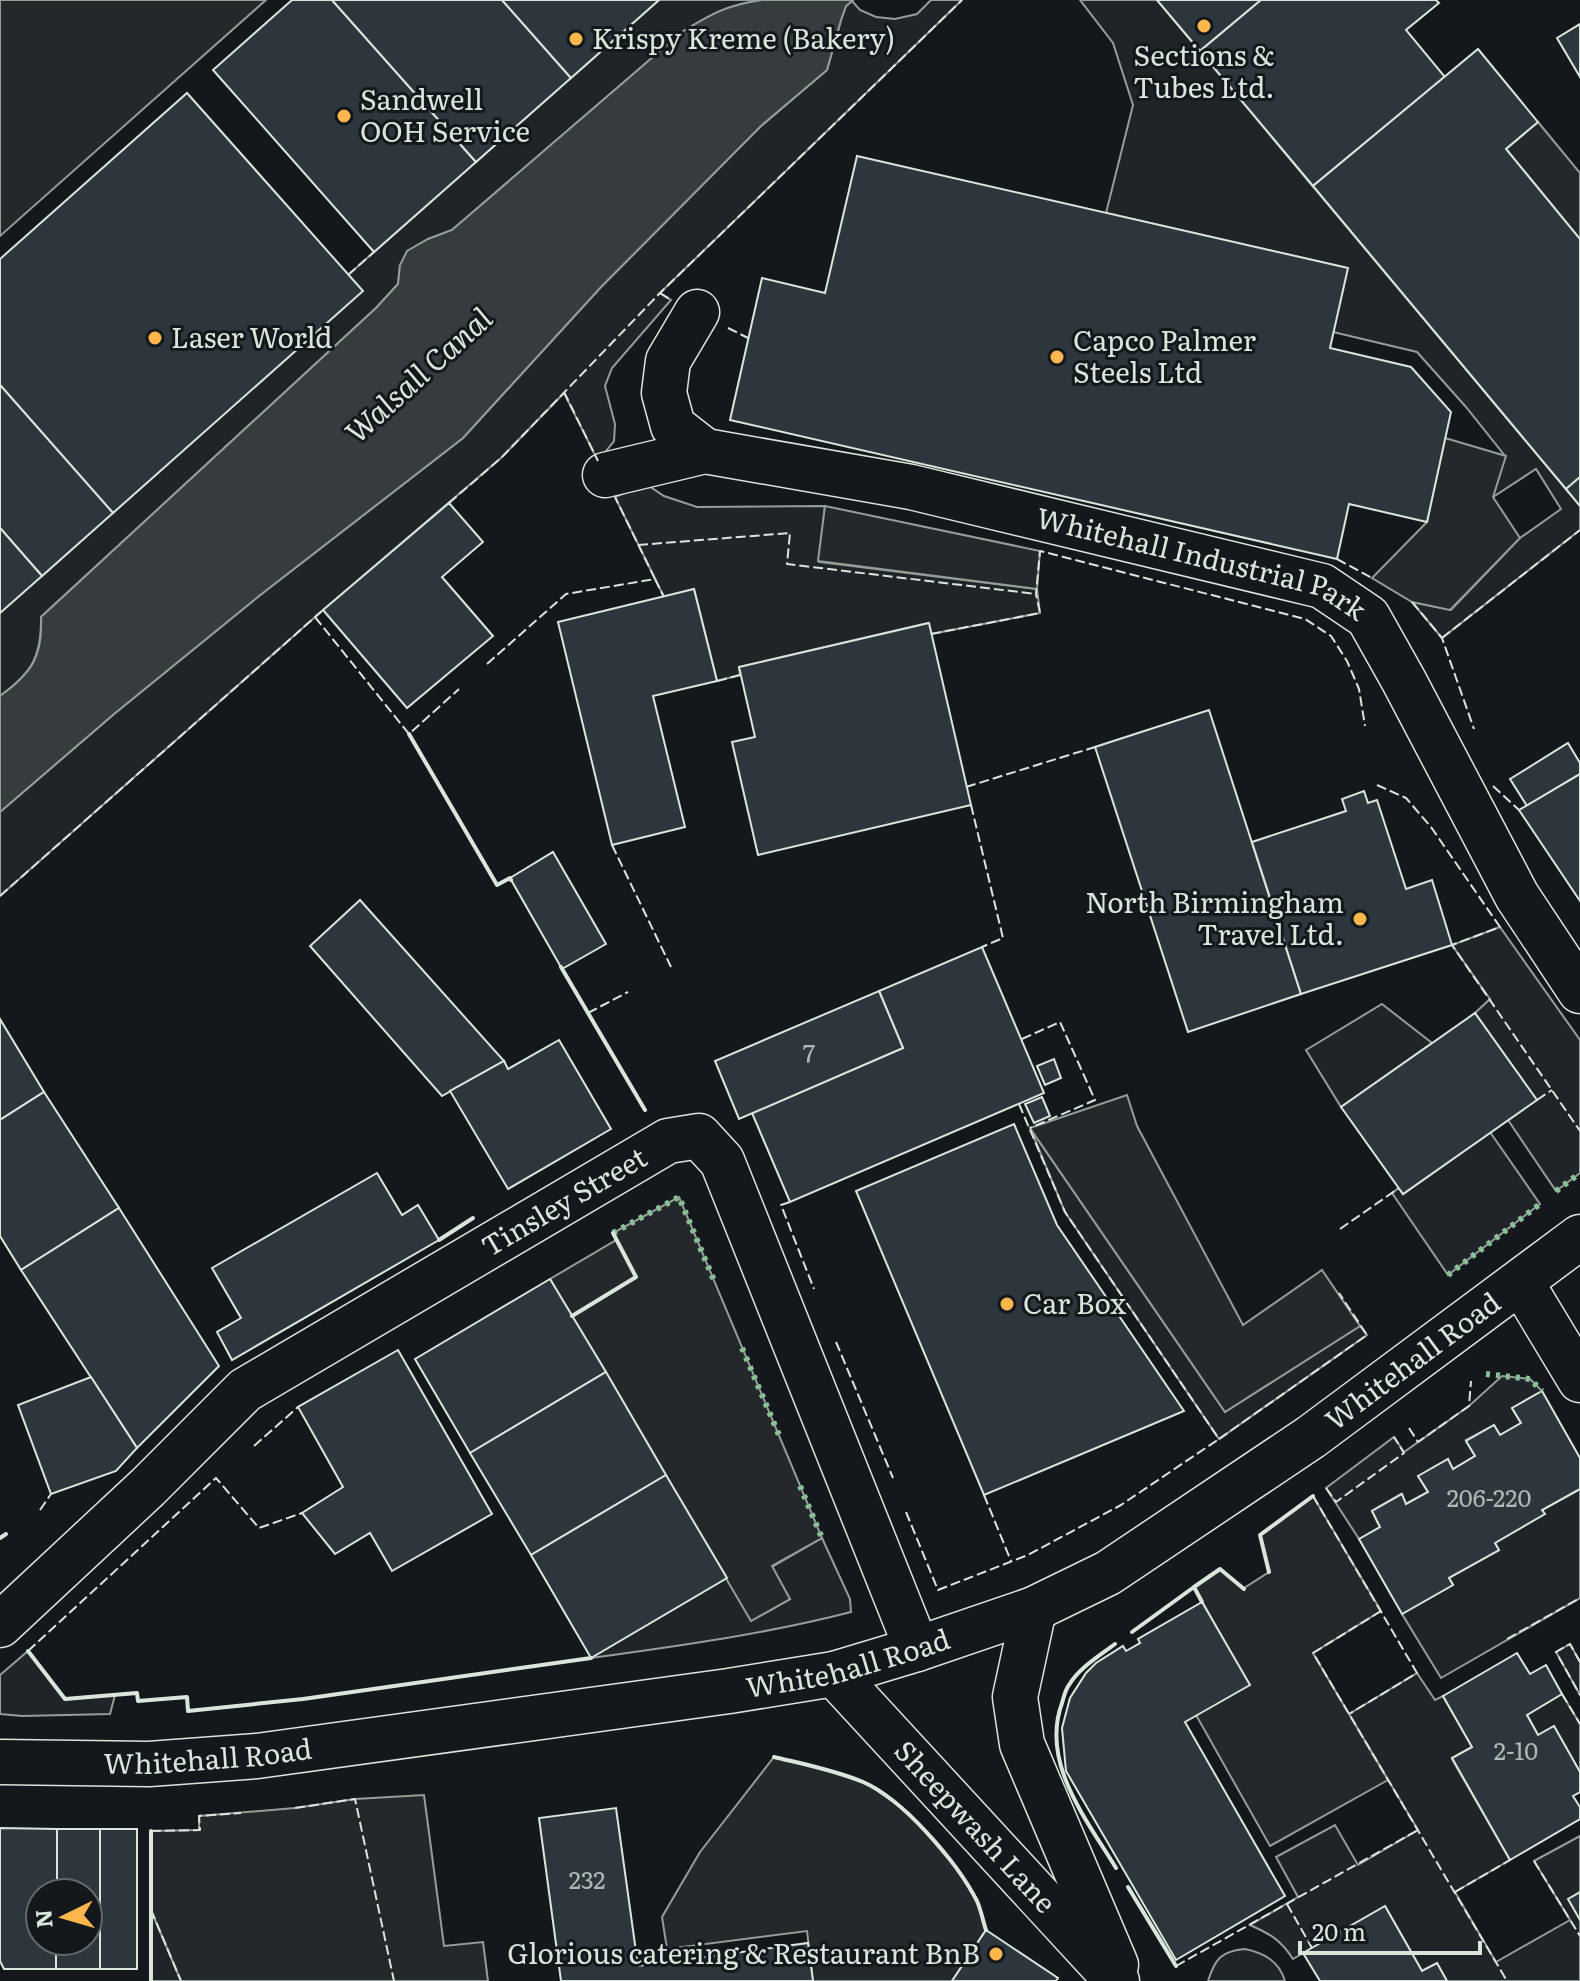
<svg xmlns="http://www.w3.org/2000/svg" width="1580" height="1981" font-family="Literata,serif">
	<rect width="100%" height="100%" fill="#14181c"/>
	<!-- green -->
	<g fill="#202428" stroke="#939e99" stroke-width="2">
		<path d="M 659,0 L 762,0 C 727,5 711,14 682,32 L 452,230 L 428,239 L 400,265 L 398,284 L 376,308 L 41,617 C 42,656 32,673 0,696 L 0,613 L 362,291 L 348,275 Z"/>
		<polygon points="931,0 962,0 660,293 671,300 612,368 605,386 615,424 614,441 598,461 564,393 501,458 323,610 0,896 0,812 114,714 259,596 463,438 601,287 761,126 827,70 841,20 846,6 852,1 860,10 876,17 895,19 917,14"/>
		<polygon points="1080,0 1157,0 1580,506 1580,530 1442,638 1412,602 1451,610 1520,538 1561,509 1536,469 1493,497 1505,456 1466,407 1417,352 1333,332 1347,268 1106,213 1133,105 1113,43"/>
		<polygon points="646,484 664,496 697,507 825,506 819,562 1037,589 1040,613 931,634 928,623 739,667 740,675 717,681 694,589 664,597 615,497"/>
		<polygon points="1500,927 1580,1040 1580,1173 1556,1191 1508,1120 1536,1100 1475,1013 1490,999 1452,945"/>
		<polygon points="1382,1004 1432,1043 1341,1107 1306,1050"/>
		<polygon points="1030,1128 1225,1412 1360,1326 1367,1335 1219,1439 1065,1212"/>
		<polygon points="1490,1132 1540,1204 1448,1275 1392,1193 1399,1188 1403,1194"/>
		<polygon points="1502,1376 1530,1379 1542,1391 1512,1408 1521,1423 1500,1435 1494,1425 1466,1440 1475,1456 1453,1469 1419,1477 1428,1492 1406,1504 1401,1494 1372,1511 1380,1527 1359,1539 1326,1488 1394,1437 1404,1452 1469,1406"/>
		<polygon points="1580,1489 1580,1598 1441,1678 1402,1614 1453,1585 1449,1578 1499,1550 1495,1543 1544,1513 1542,1510"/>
		<path d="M 822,1538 L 850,1599 L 851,1612 C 766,1634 678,1646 591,1658 L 727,1578 L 751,1621 L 790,1599 L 772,1567 Z"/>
		<polygon points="1570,1644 1580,1662 1580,1695 1556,1652"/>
		<polygon points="28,1651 65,1699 115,1695 110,1714 22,1716 0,1714 0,1675"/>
		<path d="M 1417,1673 L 1435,1700 L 1443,1696 L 1472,1747 L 1452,1759 L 1510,1860 L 1455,1892 L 1496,1962 L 1570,1920 L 1534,1861 L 1580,1836 L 1580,1981 L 1447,1981 L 1437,1963 L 1422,1971 L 1385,1906 L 1293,1959 C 1280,1939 1270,1934 1250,1925 L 1298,1897 L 1276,1857 L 1335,1825 L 1358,1865 L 1418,1830 L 1349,1714 Z"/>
		<polygon points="1562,1694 1580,1724 1580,1772 1554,1726 1538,1735 1527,1715"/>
		<polygon points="151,1910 181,1981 151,1981"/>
		<path d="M 1245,1949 C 1264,1953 1279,1961 1285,1981 L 1208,1981 C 1215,1959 1221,1951 1245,1949 Z"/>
	</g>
	<!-- parking -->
	<g fill="#24282b" stroke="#939e99" stroke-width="2">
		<polygon points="0,0 266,0 0,236"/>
		<polygon points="1538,122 1580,173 1580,239 1506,149"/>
		<polygon points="1445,438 1506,456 1493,497 1520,538 1450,610 1412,602 1372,578 1427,522"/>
		<polygon points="825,506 1040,551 1037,589 818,561"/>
		<polygon points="1127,1095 1137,1126 1243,1325 1322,1270 1360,1326 1225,1412 1030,1128"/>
		<polygon points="679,1197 822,1538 772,1566 790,1599 751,1621 550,1279 616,1240 613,1233"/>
		<polygon points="1313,1496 1381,1611 1313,1653 1388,1780 1270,1846 1196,1715 1249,1685 1194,1587 1220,1569 1244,1588 1269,1572 1260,1535"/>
		<polygon points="774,1757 820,1768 866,1783 909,1813 957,1869 978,1903 986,1930 952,1981 813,1981 807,1931 667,1949 662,1917 700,1852"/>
		<polygon points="424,1795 444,1946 483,1942 488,1981 181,1981 151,1910 151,1831 199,1830 199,1816 295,1808 355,1799"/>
	</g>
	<!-- water -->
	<path fill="#363b3e" stroke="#939e99" stroke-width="2" d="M 762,0 L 853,0 L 846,6 L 841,20 L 827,70 L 761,126 L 601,287 L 463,438 L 259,596 L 114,714 L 0,812 L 0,696 C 32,673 43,656 41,617 L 376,308 L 398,284 L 400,265 L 407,251 L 428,239 L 452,230 L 682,32 C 711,14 727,5 762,0 Z"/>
	<!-- building -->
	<g fill="#2c363c" stroke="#d8e6dc" stroke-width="2">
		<polygon points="292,0 332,0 476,162 374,252 213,70"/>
		<polygon points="332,0 502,0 571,78 476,162"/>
		<polygon points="502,0 659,0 571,78"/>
		<polygon points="1157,0 1261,0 1200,51"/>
		<polygon points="1261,0 1436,0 1439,3 1406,30 1445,77 1313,186 1200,51"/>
		<polygon points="1580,24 1580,77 1557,38"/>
		<polygon points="1478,49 1538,122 1506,149 1580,239 1580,477 1566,489 1313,186"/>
		<polygon points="187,93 363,291 113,513 0,385 0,259"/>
		<polygon points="857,156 1348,268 1330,348 1411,367 1451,412 1427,522 1349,504 1337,559 730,420 762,278 825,293"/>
		<polygon points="0,385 113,513 42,576 0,528"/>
		<polygon points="1580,477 1580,506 1566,489"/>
		<polygon points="449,503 483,542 442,577 493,636 407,708 323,610"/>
		<polygon points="0,528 42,576 0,613"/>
		<polygon points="694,589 717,681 653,696 685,827 612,845 558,622"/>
		<polygon points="929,623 971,805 758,855 732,742 755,737 739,667"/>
		<polygon points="1209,710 1301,994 1188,1032 1095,747"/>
		<polygon points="1568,743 1580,763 1580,774 1527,806 1510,779"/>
		<polygon points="1580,774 1580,901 1519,810"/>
		<polygon points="1364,791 1368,803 1377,800 1406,889 1432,880 1452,945 1301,994 1252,842 1346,811 1342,799"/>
		<polygon points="553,852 606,944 562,969 510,878"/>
		<polygon points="360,900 504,1061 442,1096 310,946"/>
		<polygon points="982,947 1044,1093 790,1202 752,1113 903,1048 879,991"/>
		<polygon points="879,991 903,1048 739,1119 715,1061"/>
		<polygon points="1475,1013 1537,1100 1403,1194 1341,1107"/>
		<polygon points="0,1019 44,1092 0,1120"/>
		<polygon points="559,1040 611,1129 508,1189 450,1091 504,1061 508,1069"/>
		<polygon points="1054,1059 1061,1078 1045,1085 1037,1066"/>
		<polygon points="44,1092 119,1208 21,1270 0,1236 0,1120"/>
		<polygon points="1042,1097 1050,1116 1034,1123 1025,1104"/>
		<polygon points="1014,1124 1057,1225 1184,1411 984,1495 856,1191"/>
		<polygon points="377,1173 402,1215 418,1205 439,1240 232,1360 217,1332 241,1318 212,1268"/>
		<polygon points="119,1208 219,1366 137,1448 21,1270"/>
		<polygon points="550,1279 606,1372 470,1453 415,1359"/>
		<polygon points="398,1350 492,1514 392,1571 370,1533 335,1554 302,1513 343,1487 298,1407"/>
		<polygon points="606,1372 666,1475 531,1555 470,1453"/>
		<polygon points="91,1377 137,1448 116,1471 51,1494 18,1405"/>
		<polygon points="1542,1391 1580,1458 1580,1489 1542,1510 1545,1514 1495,1543 1499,1550 1449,1578 1453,1585 1402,1614 1359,1539 1380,1527 1372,1511 1402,1494 1406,1504 1428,1492 1418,1476 1448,1459 1453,1469 1475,1456 1466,1441 1494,1425 1500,1435 1521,1423 1512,1408"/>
		<polygon points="666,1475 727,1578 591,1658 531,1555"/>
		<polygon points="1202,1602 1250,1685 1185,1722 1285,1896 1176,1960 1066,1771 1062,1728 1070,1698 1086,1673 1096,1663 1123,1646 1126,1651 1140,1643 1138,1639"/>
		<polygon points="1517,1653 1530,1674 1546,1665 1562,1694 1527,1715 1538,1735 1554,1726 1580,1772 1580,1792 1573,1796 1580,1807 1580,1819 1510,1860 1452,1758 1472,1747 1443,1696"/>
		<polygon points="616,1808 638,1966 808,1943 813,1981 561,1981 539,1818"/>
		<polygon points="0,1828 57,1829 57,1893 40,1893 40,1941 56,1941 56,1969 4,1969 0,1961"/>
		<polygon points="57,1829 100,1829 100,1969 56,1969 56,1941 88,1941 88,1893 57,1893"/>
		<rect x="100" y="1829" width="37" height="140"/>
		<polygon points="1580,1892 1580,1920 1568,1899"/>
		<polygon points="1385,1906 1422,1971 1437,1963 1447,1981 1320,1981 1303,1953"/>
		<polygon points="986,1930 1058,1978 1056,1981 952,1981"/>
	</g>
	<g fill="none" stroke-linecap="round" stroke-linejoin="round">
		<defs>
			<g id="street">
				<path id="s1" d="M 697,312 L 668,361 L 664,393 L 673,426 L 705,451 L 911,487 L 1322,586 L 1368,617 L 1404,681 L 1517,896 L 1580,991"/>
				<polyline points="605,475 705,451"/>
				<polyline points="1521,1282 1580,1380"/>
				<path id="s2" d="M 0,1625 L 148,1487 L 245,1390 L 668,1141 L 699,1136 L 722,1161 L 917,1649"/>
			</g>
			<g id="secondary">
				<polyline points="1034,1609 1015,1697 1022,1744 1116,1965"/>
				<path id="s3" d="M 834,1674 L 1117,1981"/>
				<path id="s4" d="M 0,1762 L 149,1764 L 257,1756 L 729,1691 L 834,1674 L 917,1649 L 1034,1609 L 1108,1573 L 1311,1437 L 1580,1237"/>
			</g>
		</defs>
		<!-- street casing -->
		<use href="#street" stroke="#d8e6dc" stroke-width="47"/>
		<!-- secondary casing -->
		<use href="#secondary" stroke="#d8e6dc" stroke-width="47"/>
		<!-- street -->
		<use href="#street" stroke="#14181c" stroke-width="44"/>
		<!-- secondary -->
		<use href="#secondary" stroke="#14181c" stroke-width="44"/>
		<!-- hedge -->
		<g stroke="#8ac095" stroke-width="6" stroke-dasharray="4 6" stroke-linecap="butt">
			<polyline points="1556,1191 1580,1173"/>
			<polyline points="613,1233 679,1197 715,1283"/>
			<polyline points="1448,1275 1540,1204"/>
			<polyline points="742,1348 779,1435"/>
			<polyline points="1486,1374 1530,1379 1542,1391"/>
			<polyline points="800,1486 822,1538"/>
		</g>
		<!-- fence -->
		<g stroke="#d8e6dc" stroke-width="2" stroke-dasharray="10 4" stroke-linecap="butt">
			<polyline points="348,275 374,252"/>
			<polyline points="660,293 671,300"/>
			<polyline points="728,328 748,338"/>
			<polyline points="564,392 598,461"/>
			<polyline points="449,503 501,458 660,293 962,0"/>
			<polyline points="638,545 790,533 787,564 1036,594"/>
			<polyline points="1337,559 1372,578"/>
			<polyline points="655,579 664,597"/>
			<polyline points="1412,602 1442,638 1474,729"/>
			<polyline points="315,617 409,734 459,689"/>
			<polyline points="931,634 1040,613 1036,594 1040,551 1305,619 1331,636 1347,661 1359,689 1365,726"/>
			<polyline points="1442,638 1580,530"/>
			<polyline points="487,664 566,594 655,579 615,497"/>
			<polyline points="717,681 740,675"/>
			<polyline points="1377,785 1406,798 1431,827 1500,927 1452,945 1580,1131"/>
			<polyline points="1493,786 1519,810"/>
			<polyline points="966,787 1095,747"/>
			<polyline points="971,805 1003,938 982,947"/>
			<polyline points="612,845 671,967"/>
			<polyline points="0,896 323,610"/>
			<polyline points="588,1013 628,992"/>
			<polyline points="1022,1039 1060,1022 1095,1100 1030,1128"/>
			<polyline points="1537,1100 1552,1090"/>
			<polyline points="1019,1104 1065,1212 1219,1439 1367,1335 1339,1293"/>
			<polyline points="790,1202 781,1205 814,1289"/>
			<polyline points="1340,1229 1399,1188"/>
			<polyline points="836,1342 893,1478"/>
			<polyline points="1409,1428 1418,1442 1469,1406 1471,1381"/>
			<polyline points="254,1446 298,1407"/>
			<polyline points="1326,1488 1336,1502 1404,1453 1394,1437"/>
			<polyline points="984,1495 1011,1561"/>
			<polyline points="1313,1496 1417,1673 1349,1714"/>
			<polyline points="40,1510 51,1494"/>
			<polyline points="906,1512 938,1590 1028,1555 1121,1505 1219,1439"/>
			<polyline points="1381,1611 1313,1653 1507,1981"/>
			<polyline points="1507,1639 1580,1598"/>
			<polyline points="28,1651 216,1478 259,1528 302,1513"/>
			<polyline points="1580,1662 1570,1644 1556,1652 1580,1695"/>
			<polyline points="1562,1694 1580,1724"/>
			<polyline points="295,1808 355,1799 394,1981"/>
			<polyline points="151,1831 200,1830 199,1816 241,1813"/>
			<polyline points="1534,1861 1580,1936"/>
			<polyline points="1455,1892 1510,1860"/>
			<polyline points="1287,1904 1312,1948"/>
			<polyline points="151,1910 181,1981"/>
			<polyline points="1176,1966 1418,1830"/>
		</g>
		<!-- wall -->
		<g stroke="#d8e6dc" stroke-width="4">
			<polyline points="409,734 497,885 510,878 511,880"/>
			<polyline points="561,967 645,1110"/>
			<polyline points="439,1240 473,1218"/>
			<polyline points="572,1316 636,1277 613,1233"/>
			<polyline points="0,1538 6,1534"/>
			<polyline points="1269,1572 1260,1535 1313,1496"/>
			<polyline points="1202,1602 1194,1587 1220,1569 1244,1589"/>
			<polyline points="1132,1632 1194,1587"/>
			<path d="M 1115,1644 C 1099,1656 1079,1668 1069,1685 C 1065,1690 1064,1697 1062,1703 C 1040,1763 1087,1820 1116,1868"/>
			<polyline points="28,1651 65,1699 137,1693 138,1701 187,1697 188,1711 303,1699 591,1658"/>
			<path d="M 774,1757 C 803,1764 834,1770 863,1782 C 903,1799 957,1862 977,1901 C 981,1910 983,1921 986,1930"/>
			<polyline points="1128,1887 1176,1966"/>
			<polyline points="151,1981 151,1831"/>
		</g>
	</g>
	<!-- markers -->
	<g fill="#ffb74d" stroke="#14181c" stroke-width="3">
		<circle cx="1204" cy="26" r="8"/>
		<circle cx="576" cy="39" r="8"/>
		<circle cx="344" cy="116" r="8"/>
		<circle cx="155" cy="338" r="8"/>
		<circle cx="1057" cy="357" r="8"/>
		<circle cx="1360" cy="919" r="8"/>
		<circle cx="1007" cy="1304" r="8"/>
		<circle cx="996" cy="1954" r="8"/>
	</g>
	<g text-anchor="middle" stroke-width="6" stroke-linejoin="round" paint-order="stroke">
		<!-- number labels -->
		<g font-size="24" fill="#adbab4">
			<text x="809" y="1062">7</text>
			<text x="1489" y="1507">206-220</text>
			<text x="1516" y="1760">2-10</text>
			<text x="587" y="1889">232</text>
		</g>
		<!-- poi labels -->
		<g font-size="28" fill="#d8e6dc" stroke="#14181c" text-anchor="start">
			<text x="592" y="49">Krispy Kreme (Bakery)</text>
			<text x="1204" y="66" text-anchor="middle">Sections &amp;<tspan x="1204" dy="32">Tubes Ltd.</tspan></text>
			<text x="360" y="110">Sandwell<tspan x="360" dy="32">OOH Service</tspan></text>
			<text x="171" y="348">Laser World</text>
			<text x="1073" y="351">Capco Palmer<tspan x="1073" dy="32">Steels Ltd</tspan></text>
			<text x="1344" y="913" text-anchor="end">North Birmingham<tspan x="1344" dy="32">Travel Ltd.</tspan></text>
			<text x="1023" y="1314">Car Box</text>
			<text x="980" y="1964" text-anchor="end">Glorious catering &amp; Restaurant BnB</text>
		</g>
		<!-- street labels -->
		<g font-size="28" fill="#d8e6dc" stroke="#14181c">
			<text dy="10" stroke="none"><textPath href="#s1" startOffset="674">Whitehall Industrial Park</textPath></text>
			<text dy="10" stroke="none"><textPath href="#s2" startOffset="710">Tinsley Street</textPath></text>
			<text dy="10" stroke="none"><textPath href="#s4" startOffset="1504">Whitehall Road</textPath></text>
			<text dy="10" stroke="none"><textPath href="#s4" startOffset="856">Whitehall Road</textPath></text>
			<text dy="10" stroke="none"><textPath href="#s4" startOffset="208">Whitehall Road</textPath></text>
			<text dy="10" stroke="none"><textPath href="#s3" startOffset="208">Sheepwash Lane</textPath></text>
		</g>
		<!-- water labels -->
		<g font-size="30" font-style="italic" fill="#d8e6dc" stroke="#14181c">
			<text transform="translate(419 376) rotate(-42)" y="10">Walsall Canal</text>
		</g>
	</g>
	<!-- north arrow -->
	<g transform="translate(64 1917) rotate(265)"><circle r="38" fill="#14181c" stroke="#626a69" stroke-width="2"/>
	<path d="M0-6L14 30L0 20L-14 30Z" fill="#ffb74d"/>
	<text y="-12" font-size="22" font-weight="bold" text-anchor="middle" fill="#d8e6dc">N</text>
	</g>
	<!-- scale -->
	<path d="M1300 1941v12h180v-12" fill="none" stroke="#d8e6dc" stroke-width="4"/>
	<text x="1312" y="1941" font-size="24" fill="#d8e6dc" stroke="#14181c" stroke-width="6" paint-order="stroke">20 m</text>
</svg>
